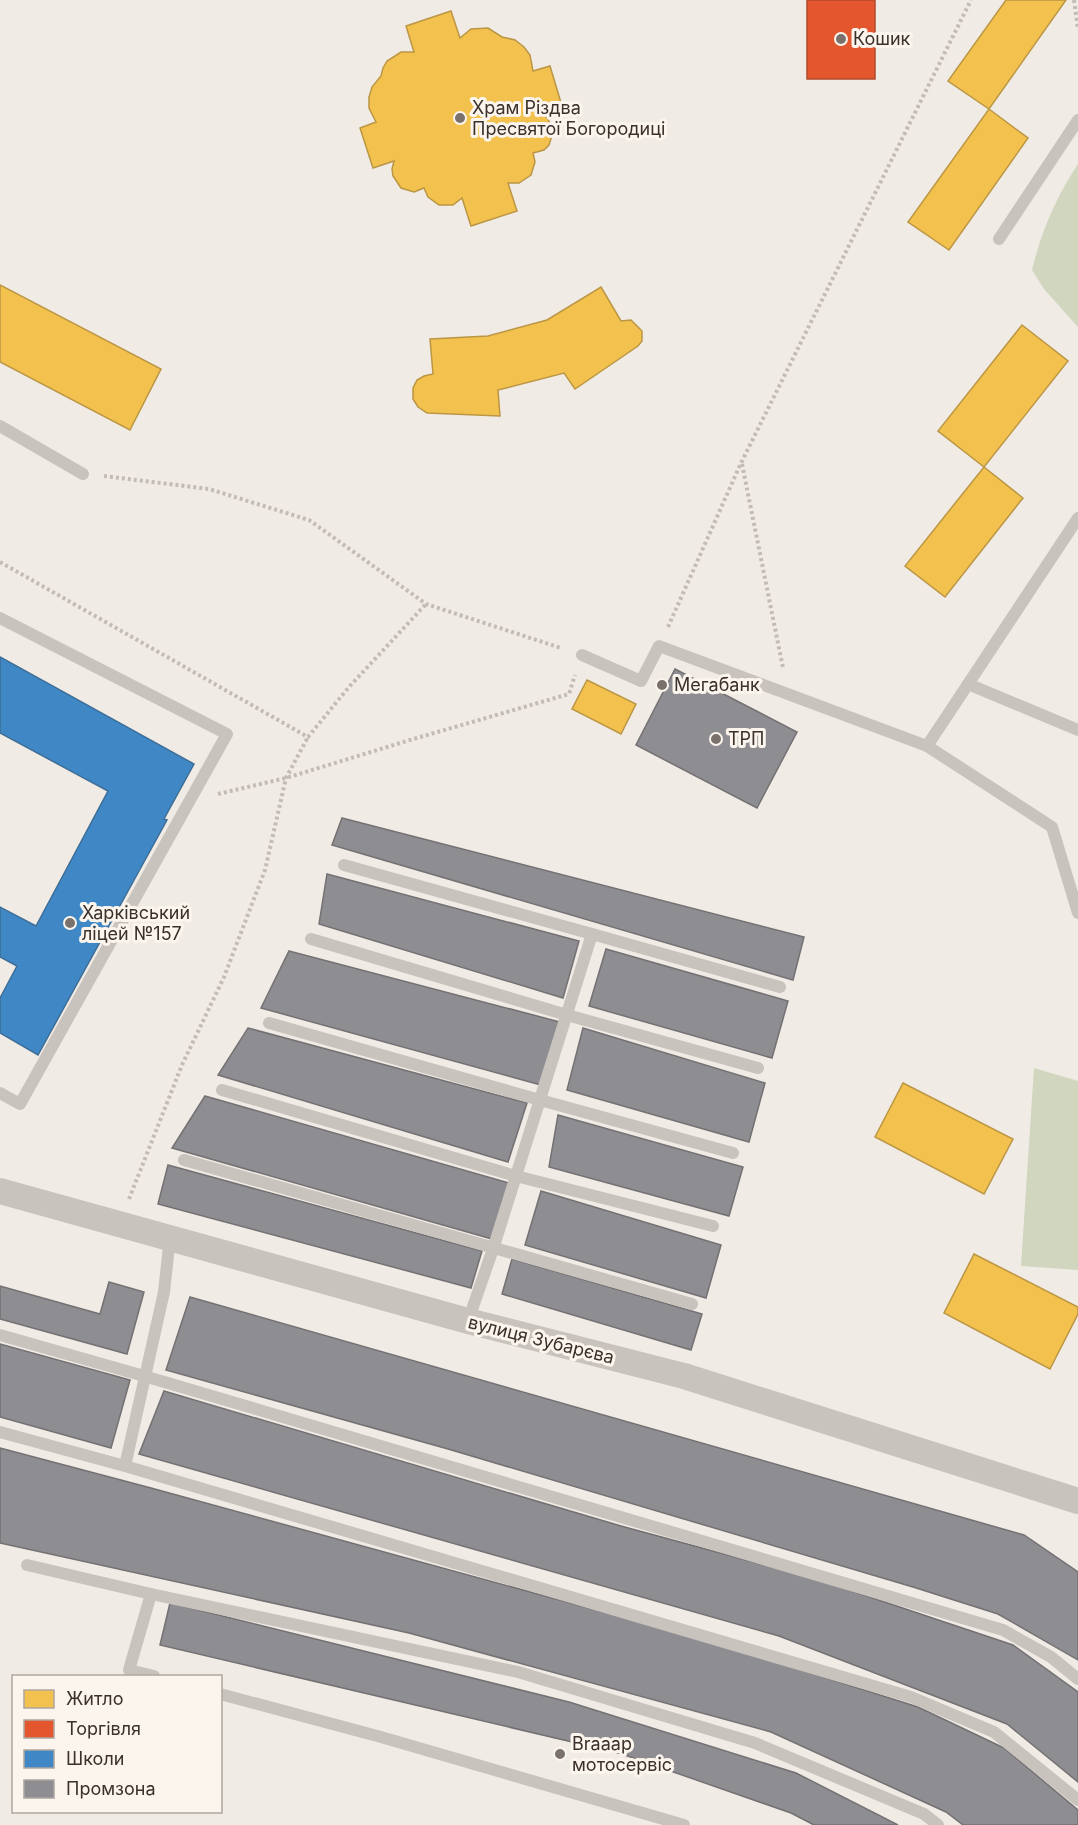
<svg xmlns="http://www.w3.org/2000/svg" width="1078" height="1825" font-family="Inter,sans-serif">
	<rect width="100%" height="100%" fill="#f0ebe5"/>
	<!-- green -->
	<g fill="#d1d6bf">
		<path d="M 1078,164 L 1078,327 L 1044,289 L 1032,270 C 1041,232 1056,197 1078,164 Z"/>
		<polygon points="1034,1068 1078,1081 1078,1270 1021,1266"/>
	</g>
	<!-- homes -->
	<g fill="#f2c14e" stroke="#bb9644" stroke-width="1.5">
		<polygon points="1006,0 1066,0 989,109 948,81"/>
		<polygon points="451,11 460,38 471,29 488,28 502,37 515,40 524,47 530,55 533,71 550,66 562,106 541,113 548,119 553,132 549,145 544,150 533,153 535,162 531,175 519,183 508,183 517,211 471,226 462,198 453,205 439,205 428,197 424,188 414,192 401,188 393,176 392,169 394,161 373,168 360,128 376,122 369,108 369,97 372,87 381,76 383,68 387,61 401,52 414,52 406,26"/>
		<polygon points="989,109 1028,138 949,250 908,222"/>
		<polygon points="0,285 161,369 130,430 0,362"/>
		<polygon points="601,287 621,321 631,320 642,331 642,341 638,346 575,389 564,373 498,390 500,416 427,413 418,407 413,399 413,388 417,380 424,376 433,374 430,339 488,336 547,320"/>
		<polygon points="1022,325 1068,361 984,467 938,431"/>
		<polygon points="984,467 1023,498 945,597 905,566"/>
		<polygon points="587,680 636,704 621,734 572,709"/>
		<polygon points="903,1083 1013,1139 984,1194 875,1137"/>
		<polygon points="974,1254 1078,1307 1078,1314 1050,1369 944,1313"/>
	</g>
	<!-- shops -->
	<rect fill="#e4572e" stroke="#b14b2d" stroke-width="1.5" x="807" y="0" width="68" height="79"/>
	<!-- schools -->
	<polygon fill="#3f88c5" stroke="#3e6e97" stroke-width="1.5" points="0,657 194,764 164,819 167,820 38,1055 0,1033 0,998 17,966 0,957 0,907 36,926 108,791 0,733"/>
	<!-- industry -->
	<g fill="#8d8d92" stroke="#747173" stroke-width="1.5">
		<polygon points="675,669 797,732 757,808 636,745"/>
		<polygon points="342,818 804,937 793,980 332,845"/>
		<polygon points="327,874 579,941 563,998 319,924"/>
		<polygon points="606,949 788,1001 772,1058 589,1006"/>
		<polygon points="289,951 560,1022 541,1085 261,1008"/>
		<polygon points="248,1028 527,1103 508,1162 218,1075"/>
		<polygon points="583,1028 765,1083 749,1142 567,1090"/>
		<polygon points="205,1096 509,1183 492,1239 172,1148"/>
		<polygon points="558,1115 743,1167 729,1216 549,1167"/>
		<polygon points="168,1165 482,1251 471,1288 158,1204"/>
		<polygon points="541,1191 721,1245 706,1298 525,1245"/>
		<polygon points="512,1259 702,1314 691,1350 502,1294"/>
		<polygon points="109,1282 144,1292 127,1354 0,1319 0,1286 100,1314"/>
		<polygon points="190,1297 1024,1535 1078,1572 1078,1660 998,1614 913,1587 448,1449 166,1370"/>
		<polygon points="0,1344 130,1380 111,1448 0,1417"/>
		<polygon points="164,1391 621,1526 816,1579 1013,1645 1078,1692 1078,1782 1007,1724 779,1636 139,1454"/>
		<polygon points="0,1448 151,1488 709,1641 918,1707 1004,1748 1078,1810 1078,1825 963,1825 946,1812 771,1732 409,1633 0,1543"/>
		<polygon points="170,1603 569,1702 796,1773 898,1825 814,1825 791,1813 619,1753 160,1645"/>
	</g>
	<g fill="none" stroke-linecap="round" stroke-linejoin="round">
		<!-- path -->
		<g stroke="#c2bbb6" stroke-width="4" stroke-dasharray="3 3" stroke-linecap="butt">
			<polyline points="1074,0 1078,29"/>
			<polyline points="742,464 783,668"/>
			<polyline points="104,476 209,489 309,520 426,604 561,648"/>
			<polyline points="0,562 308,737 349,687 426,604"/>
			<polyline points="668,627 741,463 971,0"/>
			<polyline points="218,794 286,778 410,740 569,694 575,675"/>
			<polyline points="129,1199 182,1065 224,977 265,870 286,778 308,737"/>
		</g>
		<!-- service -->
		<g stroke="#c9c3be" stroke-width="12">
			<polyline points="999,239 1078,120"/>
			<polyline points="0,426 83,474"/>
			<polyline points="1078,518 927,746 1052,827 1078,913"/>
			<polyline points="0,618 227,734 20,1104 0,1093"/>
			<polyline points="582,655 641,681 659,646 927,746"/>
			<polyline points="968,684 1078,730"/>
			<polyline points="344,865 592,934 493,1249 468,1321"/>
			<polyline points="592,934 780,987"/>
			<polyline points="311,939 567,1015 758,1068"/>
			<polyline points="269,1023 540,1100 733,1153"/>
			<polyline points="222,1090 516,1176 713,1226"/>
			<polyline points="184,1160 692,1304"/>
			<polyline points="0,1335 144,1376 1003,1630 1051,1657 1078,1679"/>
			<polyline points="0,1432 125,1466 164,1292 170,1237"/>
			<polyline points="125,1466 911,1697 994,1732 1078,1800"/>
			<polyline points="27,1565 151,1594 129,1670 154,1676"/>
			<polyline points="151,1594 518,1672 755,1743 924,1814 938,1825"/>
			<polyline points="220,1694 381,1737 684,1825"/>
		</g>
		<!-- minor -->
		<polyline stroke="#c9c3be" stroke-width="26" points="0,1191 468,1321 684,1376 1078,1501"/>
	</g>
	<!-- markers -->
	<g fill="#7a716c" stroke="#fbf5ee" stroke-width="2">
		<circle cx="841" cy="39" r="6"/>
		<circle cx="460" cy="118" r="6"/>
		<circle cx="662" cy="685" r="6"/>
		<circle cx="716" cy="739" r="6"/>
		<circle cx="70" cy="923" r="6"/>
		<circle cx="560" cy="1754" r="6"/>
	</g>
	<g text-anchor="middle" stroke-width="6" stroke-linejoin="round" paint-order="stroke">
		<!-- poi labels -->
		<g font-size="18" fill="#3b302b" stroke="#fbf5ee" text-anchor="start">
			<text x="853" y="45">Кошик</text>
			<text x="472" y="114">Храм Різдва<tspan x="472" dy="21">Пресвятої Богородиці</tspan></text>
			<text x="674" y="691">Мегабанк</text>
			<text x="728" y="745">ТРП</text>
			<text x="82" y="919">Харківський<tspan x="82" dy="21">ліцей №157</tspan></text>
			<text x="572" y="1750">Braaap<tspan x="572" dy="21">мотосервic</tspan></text>
		</g>
		<!-- street labels -->
		<g font-size="18" fill="#3b302b" stroke="#fbf5ee">
			<text transform="translate(541 1340) rotate(14)" y="6">вулиця Зубарєва</text>
		</g>
	</g>
	<!-- legend -->
	<rect x="12" y="1675" width="210" height="138" fill="#fbf5ee" stroke="#aea6a0" stroke-width="1.5"/>
	<rect x="24" y="1690" width="30" height="18" fill="#f2c14e" stroke="#aea6a0" stroke-width="1.5"/>
	<text x="66" y="1705" font-size="18" fill="#3b302b">Житло</text>
	<rect x="24" y="1720" width="30" height="18" fill="#e4572e" stroke="#aea6a0" stroke-width="1.5"/>
	<text x="66" y="1735" font-size="18" fill="#3b302b">Торгівля</text>
	<rect x="24" y="1750" width="30" height="18" fill="#3f88c5" stroke="#aea6a0" stroke-width="1.5"/>
	<text x="66" y="1765" font-size="18" fill="#3b302b">Школи</text>
	<rect x="24" y="1780" width="30" height="18" fill="#8d8d92" stroke="#aea6a0" stroke-width="1.5"/>
	<text x="66" y="1795" font-size="18" fill="#3b302b">Промзона</text>
</svg>
